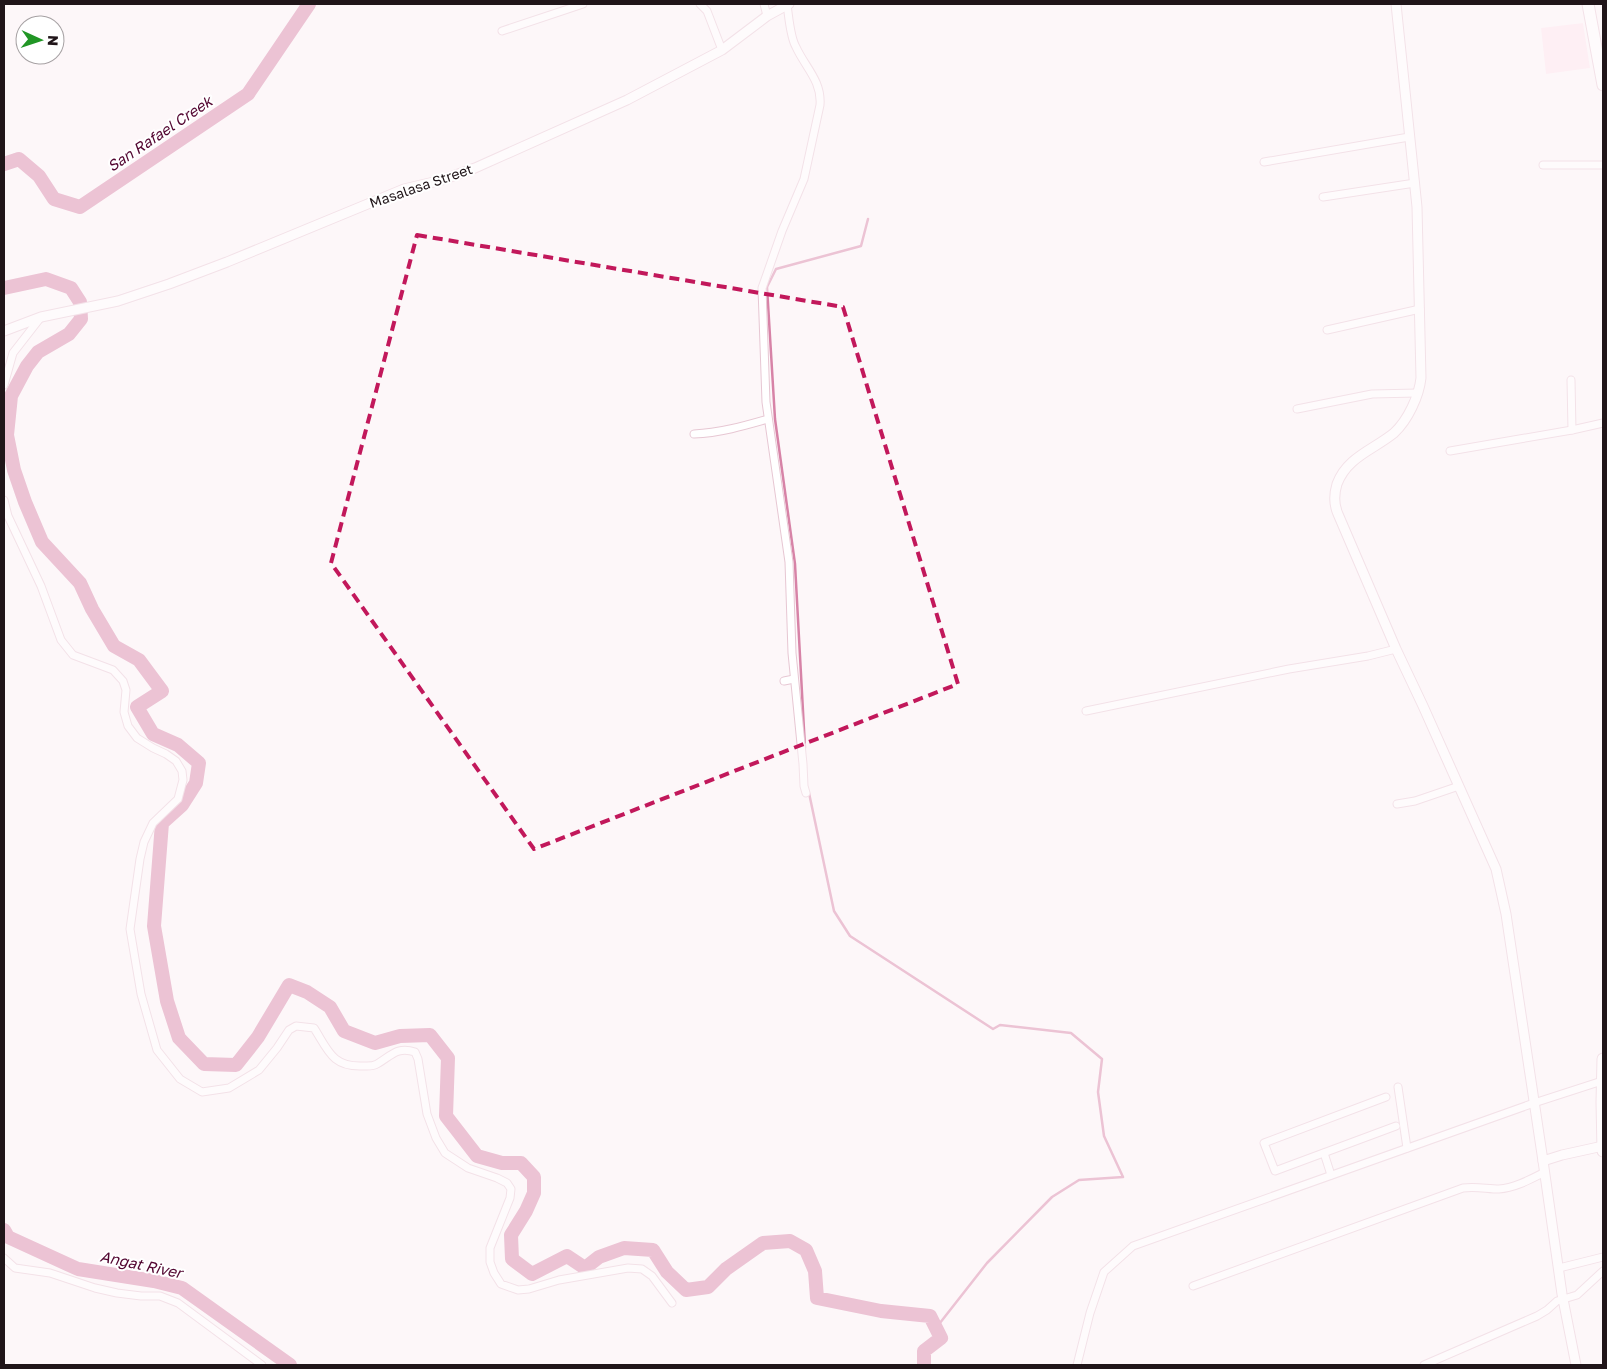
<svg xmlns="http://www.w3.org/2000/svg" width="1607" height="1369" font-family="'Golos Text',sans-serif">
	<rect width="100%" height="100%" fill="#fdf7f9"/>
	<!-- built -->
	<polygon fill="#fee5ee" points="1583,23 1590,68 1546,74 1541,28"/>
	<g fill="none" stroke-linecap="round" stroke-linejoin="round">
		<!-- stream -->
		<g stroke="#d783a7" stroke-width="2.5">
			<polyline points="805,748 795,564 775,419 767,287 776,269 861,246 868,219"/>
			<polyline points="809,793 834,911 850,936 993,1029 1000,1025 1071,1033 1102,1059 1098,1092 1104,1136 1123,1177 1079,1180 1052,1197 987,1263 936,1328"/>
		</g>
		<!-- river -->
		<g stroke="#d783a7" stroke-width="14">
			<polyline points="4,164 19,159 39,176 54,199 80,207 248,94 309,4"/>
			<polyline points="4,288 46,279 71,288 80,302 81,319 69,334 38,352 27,366 11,396 7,435 14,470 25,502 42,542 80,583 92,609 114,646 139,660 162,691 137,707 153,734 178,745 199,763 196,783 182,805 162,823 154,926 167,1001 179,1038 204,1064 236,1065 258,1037 289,985 307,992 330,1007 344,1031 375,1043 400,1036 430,1035 448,1058 446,1116 477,1156 502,1163 521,1163 534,1177 534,1193 526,1211 511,1235 512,1259 532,1274 567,1256 585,1268 599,1257 624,1248 653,1250 667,1272 686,1290 708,1287 726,1269 763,1243 790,1241 806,1250 815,1271 817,1298 881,1311 930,1316 941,1338 924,1351 924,1365"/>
			<polyline points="4,1230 8,1237 78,1269 154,1281 182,1288 290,1365"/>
		</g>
		<defs>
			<g id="minor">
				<polyline points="700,4 707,11 722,50"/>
				<polyline points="764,4 767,16"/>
				<path d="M 787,5 C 789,17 790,37 796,47 C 805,67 822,81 820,105 L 804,179 L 782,231 L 762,288 L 766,402 L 789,562 L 792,653 L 803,764 L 804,786 L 806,793"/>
				<polyline points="502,31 583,4"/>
				<polyline points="1264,162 1409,137"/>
				<polyline points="1543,165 1603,165"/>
				<polyline points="1323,197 1415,183"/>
				<polyline points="1327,330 1420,309"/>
				<polyline points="1571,380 1572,430"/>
				<polyline points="4,385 13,353 41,317"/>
				<polyline points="1297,409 1372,394 1417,393"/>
				<path d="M 694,434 C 719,433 744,426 768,419"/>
				<polyline points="1450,451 1572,430 1603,423"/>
				<path d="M 4,500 L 8,516 L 41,586 L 61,640 L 73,655 L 113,670 L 123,681 L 126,690 L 124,712 L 128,726 L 137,738 L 153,748 L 166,754 L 176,761 L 182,771 L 183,780 L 178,799 L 153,823 L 144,842 L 140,859 L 130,929 L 141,994 L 157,1050 L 180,1079 L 202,1092 L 229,1088 L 259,1070 L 277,1048 L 289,1030 L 296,1026 L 314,1028 C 328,1050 332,1067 362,1066 C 367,1066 372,1067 377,1064 C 391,1056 397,1046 415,1052 L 418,1059 L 427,1114 L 436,1138 L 445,1153 L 468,1168 L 497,1178 L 507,1183 L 511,1189 L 510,1198 L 490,1248 L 490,1262 L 494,1273 L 501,1284 L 518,1290 L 529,1289 L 559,1280 L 628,1268 L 642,1269 L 652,1276 L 672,1303"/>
				<polyline points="784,681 794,679"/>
				<polyline points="1086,711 1289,669 1368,656 1396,649"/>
				<polyline points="1397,804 1415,801 1459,786"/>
				<polyline points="1398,1087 1407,1148"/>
				<polyline points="1386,1097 1264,1143 1275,1171 1396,1126"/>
				<polyline points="1324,1153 1331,1175"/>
				<polyline points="4,1258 15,1268 50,1273 95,1288 117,1293 141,1296 160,1296 178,1303 262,1365"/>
				<polyline points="1559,1268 1603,1257"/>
				<path d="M 1193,1286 L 1463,1188 C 1476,1186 1487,1189 1499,1189 C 1515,1188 1531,1179 1545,1172"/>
				<polyline points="1077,1365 1090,1313 1104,1272 1133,1246 1534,1103 1602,1081"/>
				<polyline points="1424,1365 1537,1316 1547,1310 1557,1301 1577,1295 1603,1271"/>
			</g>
			<g id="tertiary">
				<path d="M 1396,4 L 1417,207 L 1421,378 C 1419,396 1408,420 1394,433 C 1373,450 1347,457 1337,484 C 1334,494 1334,505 1338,514 L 1396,649 L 1423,706 L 1496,869 L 1506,914 L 1543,1161 L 1562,1155 L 1603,1146"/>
				<polyline points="4,331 41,317 118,301 169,284 227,262 404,189 442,180 475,168 627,100 722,50 767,16 789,4"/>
				<polyline points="1543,1161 1562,1294 1576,1365"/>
			</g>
			<g id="trunk">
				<polyline points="1588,4 1603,85"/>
				<polyline points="1603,1059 1602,1102 1603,1151"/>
			</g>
		</defs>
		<!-- minor casing -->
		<use href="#minor" stroke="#e7c7d3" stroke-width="9"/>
		<!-- tertiary casing -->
		<use href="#tertiary" stroke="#e7c7d3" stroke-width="11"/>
		<!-- trunk casing -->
		<use href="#trunk" stroke="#e7c7d3" stroke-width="13"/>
		<!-- minor -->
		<use href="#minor" stroke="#fff" stroke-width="7"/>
		<!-- tertiary -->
		<use href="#tertiary" stroke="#fff" stroke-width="9"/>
		<!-- trunk -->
		<use href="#trunk" stroke="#fff" stroke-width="11"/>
	</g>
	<!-- marked area -->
	<path d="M0 0H1607V1369H0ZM 417,235 L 843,307 L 958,684 L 534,849 L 331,563 Z" fill="#fdf7f9" fill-opacity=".55" fill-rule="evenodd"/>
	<path fill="none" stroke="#c2185b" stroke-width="4" stroke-dasharray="10 6" stroke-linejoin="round" d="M 417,235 L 843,307 L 958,684 L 534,849 L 331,563 Z"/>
	<g text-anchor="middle" stroke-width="4" stroke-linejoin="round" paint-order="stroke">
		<!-- street labels -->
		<g font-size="14" fill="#201519" stroke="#fff">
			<text transform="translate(421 186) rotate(-19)" y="5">Masalasa Street</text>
		</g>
		<!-- water labels -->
		<g font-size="15" font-style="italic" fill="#520530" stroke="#fff">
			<text transform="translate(160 134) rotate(-34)" y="5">San Rafael Creek</text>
			<text transform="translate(141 1265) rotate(12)" y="5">Angat River</text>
		</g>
	</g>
	<!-- border -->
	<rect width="1607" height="1369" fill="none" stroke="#201519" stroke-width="10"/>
	<!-- north arrow -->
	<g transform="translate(40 40) rotate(93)"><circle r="24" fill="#ffffff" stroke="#a6a1a3"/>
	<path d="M0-4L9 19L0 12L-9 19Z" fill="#219625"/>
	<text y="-8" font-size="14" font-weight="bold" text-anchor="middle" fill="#201519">N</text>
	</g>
</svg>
